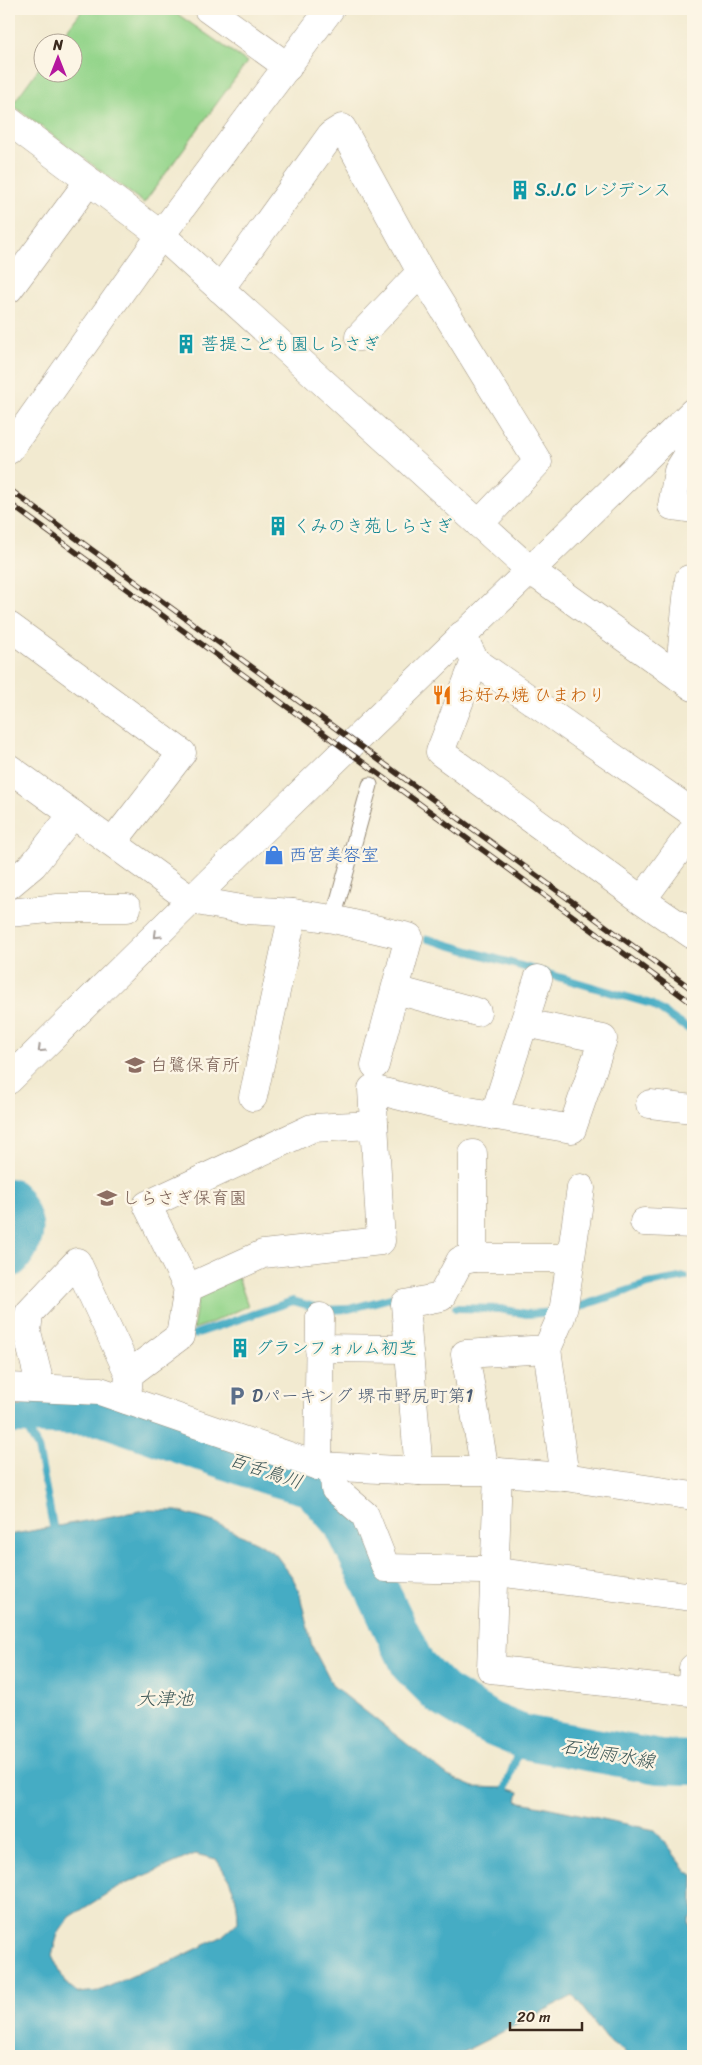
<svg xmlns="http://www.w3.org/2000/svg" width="702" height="2065" font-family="Sriracha,'Klee One',sans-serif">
	<rect width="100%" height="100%" fill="#fcf5e5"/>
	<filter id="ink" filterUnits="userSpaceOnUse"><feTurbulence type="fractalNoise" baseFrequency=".02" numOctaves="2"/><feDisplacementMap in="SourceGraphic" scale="10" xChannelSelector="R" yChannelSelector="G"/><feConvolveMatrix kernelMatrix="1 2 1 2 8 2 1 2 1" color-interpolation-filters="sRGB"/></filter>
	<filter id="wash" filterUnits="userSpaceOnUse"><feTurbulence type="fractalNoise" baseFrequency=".0096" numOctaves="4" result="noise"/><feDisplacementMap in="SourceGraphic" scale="20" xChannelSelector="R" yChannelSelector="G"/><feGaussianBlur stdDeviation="1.12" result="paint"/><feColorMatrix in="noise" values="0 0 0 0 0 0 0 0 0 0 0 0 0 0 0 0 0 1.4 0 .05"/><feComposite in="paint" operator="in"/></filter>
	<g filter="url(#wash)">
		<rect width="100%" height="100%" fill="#f2ead0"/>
		<!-- green -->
		<g fill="#95d58c" stroke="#688055">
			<polygon points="83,9 170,9 247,62 144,203 12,105 42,64 42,72 72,72 72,42 58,42"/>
			<polygon points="238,1277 248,1306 208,1324 193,1329 198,1297"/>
		</g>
		<!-- water -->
		<path fill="#44acc4" stroke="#406b71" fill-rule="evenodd" d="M 145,1510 L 177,1511 L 214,1522 L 260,1544 L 276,1555 L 293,1578 L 300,1595 L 312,1646 L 333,1686 L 448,1776 L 474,1787 L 506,1788 L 519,1792 L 517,1801 L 655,1830 L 687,1871 L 693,1875 L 693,1915 L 689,1920 L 693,1946 L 691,1987 L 693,1993 L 693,2056 L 630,2056 L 607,2039 L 573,1996 L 455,2056 L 9,2056 L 9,1535 ZM 195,1854 L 216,1859 C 231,1881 238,1895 238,1922 L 221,1937 L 174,1960 L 141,1972 L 99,1991 L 78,1993 L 65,1982 L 52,1955 L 58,1934 L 70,1917 L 116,1888 Z"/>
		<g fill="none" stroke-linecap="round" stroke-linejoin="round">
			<!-- stream -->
			<g stroke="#44acc4" stroke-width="8">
				<polyline points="428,939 651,1004 693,1032"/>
				<polyline points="456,1308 500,1309 527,1314 556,1312"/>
				<polyline points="569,1310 648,1284 685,1277"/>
				<polyline points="195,1334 293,1301 325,1310 349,1309 402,1295"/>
				<polyline points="18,1412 38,1448 53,1526"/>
				<polyline points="506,1788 523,1737"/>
			</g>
			<!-- river -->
			<g stroke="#44acc4" stroke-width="44">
				<path d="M 9,1200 C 23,1223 28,1233 9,1256"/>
				<polyline points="9,1406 18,1412 102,1414 267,1472 312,1485 345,1523 413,1665 442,1694 489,1723 523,1737 659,1762 693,1763"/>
			</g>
		</g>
	</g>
	<g filter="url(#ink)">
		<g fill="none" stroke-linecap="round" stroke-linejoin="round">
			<defs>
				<polyline id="service" points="333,919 370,785"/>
				<g id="minor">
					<polyline points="208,9 288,67"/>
					<polyline points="9,121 161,235"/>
					<polyline points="9,289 89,181"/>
					<polyline points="220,289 331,135 342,128 421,272 538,462 479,524"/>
					<polyline points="359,337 421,272"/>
					<polyline points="675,430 691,450 678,471 672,506 693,509"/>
					<polyline points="530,570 693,687"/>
					<polyline points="9,626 182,753 113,842"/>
					<polyline points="462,635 475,661 440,752 642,900 693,935"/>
					<polyline points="475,661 693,813"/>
					<polyline points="679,677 689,579 693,579"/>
					<polyline points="9,885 33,865 73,814"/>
					<polyline points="191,900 247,910 293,913 333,919 409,937 375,1065"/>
					<polyline points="642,900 693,830"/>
					<polyline points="9,913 58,908 127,908"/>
					<polyline points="396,990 477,1012"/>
					<polyline points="9,1080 226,866 693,412"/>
					<polyline points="253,1097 293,913"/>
					<polyline points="650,1104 693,1109"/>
					<polyline points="494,1116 538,979"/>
					<polyline points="644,1222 693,1224"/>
					<polyline points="473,1258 473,1154"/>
					<polyline points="188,1288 147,1205 312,1128 374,1125"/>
					<polyline points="319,1348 407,1349"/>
					<polyline points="547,1349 565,1477"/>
					<polyline points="9,1387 100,1391 318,1466 419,1471 485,1471 565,1477 693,1496"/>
					<polyline points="41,1388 27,1332 29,1313 77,1262 129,1374"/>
					<polyline points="127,1400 129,1374 180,1336 188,1288 263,1254 381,1241 372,1089 440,1106 572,1129 603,1039 525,1023"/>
					<polyline points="318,1466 320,1317"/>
					<polyline points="333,1468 335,1489 365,1515 386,1568 482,1570 693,1597"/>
					<polyline points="419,1471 405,1304 441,1297 460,1261 473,1258 570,1258"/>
					<polyline points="485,1471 465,1354 547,1349 561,1317 564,1306 581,1188"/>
					<polyline points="498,1472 491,1669 691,1692 693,1668"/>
				</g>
				<g id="tertiary">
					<polyline points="161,235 530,570"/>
					<polyline points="9,450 161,235 330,9"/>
					<polyline points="9,768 191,900"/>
				</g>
			</defs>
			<!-- service casing -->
			<use href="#service" stroke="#968a77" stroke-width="17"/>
			<!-- minor casing -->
			<use href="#minor" stroke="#968a77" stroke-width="29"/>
			<!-- tertiary casing -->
			<use href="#tertiary" stroke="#968a77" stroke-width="29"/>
			<!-- service -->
			<use href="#service" stroke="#fff" stroke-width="15"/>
			<!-- minor -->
			<use href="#minor" stroke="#fff" stroke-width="28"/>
			<!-- tertiary -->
			<use href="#tertiary" stroke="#fff" stroke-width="28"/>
			<defs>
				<g id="rail">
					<polyline points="9,489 693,990"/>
					<polyline points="9,503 693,1004"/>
				</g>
			</defs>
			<!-- rail casing -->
			<use href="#rail" stroke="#3b2a1e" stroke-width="5.5"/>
			<!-- rail -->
			<use href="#rail" stroke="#fcf5e5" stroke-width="4" stroke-dasharray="11" stroke-linecap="butt"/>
		</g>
		<!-- one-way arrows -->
		<defs><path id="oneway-chevron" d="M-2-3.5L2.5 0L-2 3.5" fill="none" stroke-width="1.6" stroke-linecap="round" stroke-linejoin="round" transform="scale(1.25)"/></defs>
		<g stroke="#a79f9a">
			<use href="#oneway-chevron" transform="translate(157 935) rotate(136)"/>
			<use href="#oneway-chevron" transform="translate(41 1049) rotate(136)"/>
		</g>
	</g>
	<!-- icons -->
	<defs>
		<symbol id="building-bare" viewBox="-9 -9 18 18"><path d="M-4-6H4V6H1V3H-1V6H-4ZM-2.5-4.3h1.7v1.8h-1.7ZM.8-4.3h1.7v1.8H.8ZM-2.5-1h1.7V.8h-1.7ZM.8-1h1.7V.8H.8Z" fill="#0f9aa8" stroke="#fcf5e5" stroke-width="2.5" paint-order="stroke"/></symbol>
		<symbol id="restaurant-bare" viewBox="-9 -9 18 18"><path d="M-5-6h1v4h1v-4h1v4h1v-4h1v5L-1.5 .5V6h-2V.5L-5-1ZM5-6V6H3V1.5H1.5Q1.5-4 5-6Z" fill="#e8710a" stroke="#fcf5e5" stroke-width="2.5" paint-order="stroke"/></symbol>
		<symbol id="shop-bare" viewBox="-9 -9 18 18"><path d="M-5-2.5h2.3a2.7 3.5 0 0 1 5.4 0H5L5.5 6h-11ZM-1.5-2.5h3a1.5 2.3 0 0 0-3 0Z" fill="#3f7fe0" stroke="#fcf5e5" stroke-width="2.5" paint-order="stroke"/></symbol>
		<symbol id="school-bare" viewBox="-9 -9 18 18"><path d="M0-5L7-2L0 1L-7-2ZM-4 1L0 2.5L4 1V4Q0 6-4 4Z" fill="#8d6e63" stroke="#fcf5e5" stroke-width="2.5" paint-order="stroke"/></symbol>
		<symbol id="parking-bare" viewBox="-9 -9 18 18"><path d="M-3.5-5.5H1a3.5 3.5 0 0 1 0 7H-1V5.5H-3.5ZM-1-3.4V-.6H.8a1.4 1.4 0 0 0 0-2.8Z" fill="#5c6f8a" stroke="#fcf5e5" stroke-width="2.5" paint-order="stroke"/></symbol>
	</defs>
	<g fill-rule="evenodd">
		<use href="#building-bare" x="506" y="176" width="28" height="28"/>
		<use href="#building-bare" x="172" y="330" width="28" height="28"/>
		<use href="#building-bare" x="264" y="512" width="28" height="28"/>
		<use href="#restaurant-bare" x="428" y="681" width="28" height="28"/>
		<use href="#shop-bare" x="260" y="841" width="28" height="28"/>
		<use href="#school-bare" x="121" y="1051" width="28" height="28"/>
		<use href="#school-bare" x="93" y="1184" width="28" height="28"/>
		<use href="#building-bare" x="226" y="1334" width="28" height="28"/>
		<use href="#parking-bare" x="223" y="1382" width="28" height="28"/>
	</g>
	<g text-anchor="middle" stroke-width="5" stroke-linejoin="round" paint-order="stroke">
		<!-- culture labels -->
		<g font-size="18" fill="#0d838f" stroke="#fcf5e5" text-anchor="start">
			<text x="535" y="196">S.J.C レジデンス</text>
			<text x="201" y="350">菩提こども園しらさぎ</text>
			<text x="293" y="532">くみのき苑しらさぎ</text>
			<text x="255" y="1354">グランフォルム初芝</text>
		</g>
		<!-- food labels -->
		<g font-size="18" fill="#c56008" stroke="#fcf5e5" text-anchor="start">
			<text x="457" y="701">お好み焼 ひまわり</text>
		</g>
		<!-- shop labels -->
		<g font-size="18" fill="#366cbe" stroke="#fcf5e5" text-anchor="start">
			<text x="289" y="861">西宮美容室</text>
		</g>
		<!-- education labels -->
		<g font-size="18" fill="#785e54" stroke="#fcf5e5" text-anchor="start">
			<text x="150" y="1071">白鷺保育所</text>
			<text x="122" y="1204">しらさぎ保育園</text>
		</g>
		<!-- service labels -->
		<g font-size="18" fill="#4e5e75" stroke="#fcf5e5" text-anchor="start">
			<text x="252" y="1402">Dパーキング 堺市野尻町第1</text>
		</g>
		<!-- water labels -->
		<g font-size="19" font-style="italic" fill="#3e5858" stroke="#fcf5e5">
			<text transform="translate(266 1470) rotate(19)" y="7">百舌鳥川</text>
			<text x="165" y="1705">大津池</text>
			<text transform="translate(608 1753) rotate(10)" y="7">石池雨水線</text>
		</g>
	</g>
	<!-- margin -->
	<rect width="702" height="2065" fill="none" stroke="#fcf5e5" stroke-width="30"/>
	<!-- north arrow -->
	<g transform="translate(58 58)"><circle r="24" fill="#fcf5e5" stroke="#afa495"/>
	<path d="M0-4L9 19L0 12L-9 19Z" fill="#b5179e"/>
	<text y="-8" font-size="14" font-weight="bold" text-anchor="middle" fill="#3b2a1e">N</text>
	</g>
	<!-- scale -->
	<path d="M510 2022v8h72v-8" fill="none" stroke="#3b2a1e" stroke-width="2.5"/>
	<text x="517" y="2022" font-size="15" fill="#3b2a1e" stroke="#fcf5e5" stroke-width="4" paint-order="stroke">20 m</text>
</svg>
